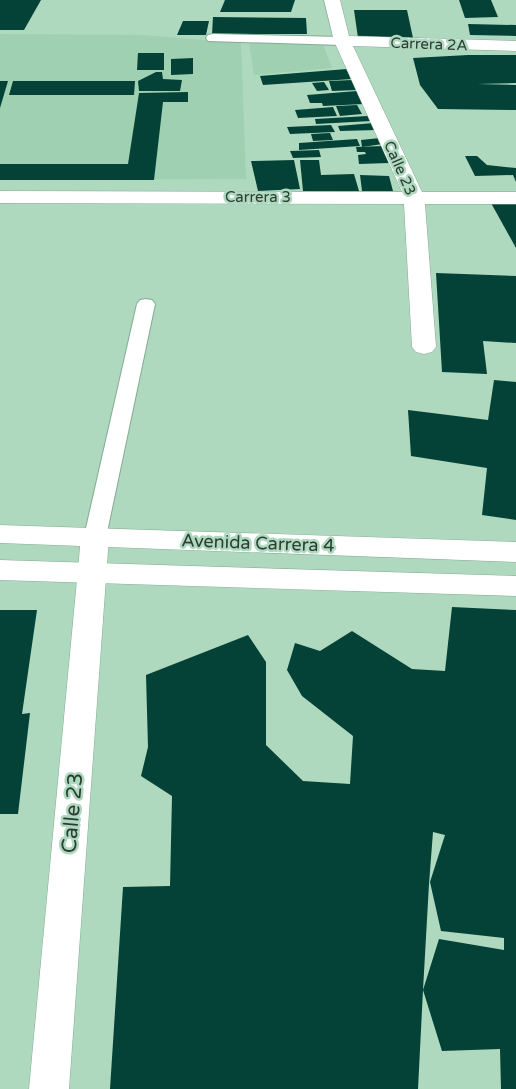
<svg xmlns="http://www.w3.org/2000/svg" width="516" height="1089" font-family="'Varela Round',sans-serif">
	<rect width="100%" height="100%" fill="#afd9bf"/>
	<!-- built -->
	<g fill="#9fd0b1">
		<polygon points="0,34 143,35 241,43 246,179 0,180"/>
		<polygon points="249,43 323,45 332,68 254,75"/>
	</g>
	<!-- building -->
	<g fill="#044137" fill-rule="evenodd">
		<polygon points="0,0 41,0 24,30 0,30"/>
		<polygon points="225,0 295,0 291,12 220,12"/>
		<polygon points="459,0 491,0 498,17 465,18"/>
		<polygon points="354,10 407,10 413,38 358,38"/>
		<polygon points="213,17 306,18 307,34 212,34"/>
		<polygon points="183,21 209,21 206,35 177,35"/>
		<polygon points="468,24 516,25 516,36 470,35"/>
		<polygon points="138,53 164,53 164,70 137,70"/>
		<polygon points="468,55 516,55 516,83 477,84 516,85 516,110 438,109 420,85 413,58"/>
		<polygon points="193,58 193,74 171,75 171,59"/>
		<polygon points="347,69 352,79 263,85 260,76"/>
		<polygon points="156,72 162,72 163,79 182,80 180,91 139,91 138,81"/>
		<polygon points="352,80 357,90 332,91 329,81"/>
		<polygon points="0,81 8,81 0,108"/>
		<polygon points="13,81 135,81 134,95 9,95"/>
		<polygon points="324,82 329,90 317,91 312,83"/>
		<polygon points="357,91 364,104 323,106 322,103 310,103 307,95"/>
		<polygon points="188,92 188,102 163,102 154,180 0,180 0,164 128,164 139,93"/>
		<polygon points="357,105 362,114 340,116 336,106"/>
		<polygon points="333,107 337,116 298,118 295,110"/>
		<polygon points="368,116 371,121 316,124 315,119"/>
		<polygon points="374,123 377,130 340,131 338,126"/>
		<polygon points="331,125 335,132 290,134 287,127"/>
		<polygon points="330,133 333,140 313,141 311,134"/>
		<polygon points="380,138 383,144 362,147 361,140"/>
		<polygon points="357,139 360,146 299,150 299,143"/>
		<polygon points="383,146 389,163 359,164 358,155 366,154 365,152 357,152 356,147"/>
		<polygon points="319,150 321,157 293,158 290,151"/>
		<polygon points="465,156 477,156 487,165 516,168 516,182 513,175 475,176"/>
		<polygon points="294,160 300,189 258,191 251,161"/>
		<polygon points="300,160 319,160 321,175 354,174 359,191 303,191"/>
		<polygon points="360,175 389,176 393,191 362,191"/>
		<polygon points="491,203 516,203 516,248"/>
		<polygon points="436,273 516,276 516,343 483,341 487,374 442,372"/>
		<polygon points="494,380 516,382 516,520 482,515 487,468 411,456 408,410 488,420"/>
		<path d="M 452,607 L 516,610 L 516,1089 L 501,1089 L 500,1049 L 442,1051 L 423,990 L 418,1089 L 110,1089 L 123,887 L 170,886 L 172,796 L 141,776 L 148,747 L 146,675 L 248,635 L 266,662 L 266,745 L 303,781 L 350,784 L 353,736 L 302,696 L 287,670 L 295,643 L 320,651 L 352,631 L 412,669 L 445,671 ZM 433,832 L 445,835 L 430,882 L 441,931 L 504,938 L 504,950 L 439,939 L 423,990 L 429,884 Z"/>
		<polygon points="0,610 37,610 22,714 30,713 18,814 0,814"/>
	</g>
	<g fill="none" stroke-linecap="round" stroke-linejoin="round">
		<defs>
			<g id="lane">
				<polygon points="213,34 342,37 349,41 342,45 208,41 206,38 208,35"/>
				<polygon points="146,299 152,300 155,304 106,537 103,542 95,545 87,542 84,537 137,304 140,300"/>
			</g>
			<g id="street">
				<polygon points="324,0 340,0 349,36 516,41 516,51 353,46 422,192 516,192 516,204 425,204 436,347 432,352 424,354 416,352 412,347 404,204 0,203 0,191 402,192 334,41"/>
				<polygon points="95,528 105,530 109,537 69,1089 29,1089 81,537 85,530"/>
			</g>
			<g id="secondary">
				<polygon points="0,525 516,542 516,562 0,543"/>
				<polygon points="0,560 516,576 516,596 0,580"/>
			</g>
		</defs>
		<!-- lane casing -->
		<use href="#lane" stroke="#83ab92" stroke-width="2"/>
		<!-- street casing -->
		<use href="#street" stroke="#83ab92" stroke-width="1"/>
		<!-- secondary casing -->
		<use href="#secondary" stroke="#83ab92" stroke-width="1"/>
		<!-- lane -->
		<use href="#lane" fill="#fff" fill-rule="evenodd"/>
		<!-- street -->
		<use href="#street" fill="#fff" fill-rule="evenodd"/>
		<!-- secondary -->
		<use href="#secondary" fill="#fff" fill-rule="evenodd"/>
	</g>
	<g text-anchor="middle" stroke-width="5" stroke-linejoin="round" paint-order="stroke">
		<!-- far-street labels -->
		<g font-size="15" fill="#2c3d32" stroke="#afd9bf">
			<text transform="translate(429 44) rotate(2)" y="5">Carrera 2A</text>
			<text transform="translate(400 168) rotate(66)" y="5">Calle 23</text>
			<text x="258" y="202">Carrera 3</text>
		</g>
		<!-- street labels -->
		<g font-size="18" fill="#2c3d32" stroke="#afd9bf">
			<text transform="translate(258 543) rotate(2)" y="6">Avenida Carrera 4</text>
		</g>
		<!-- near-street labels -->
		<g font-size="21" fill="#2c3d32" stroke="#afd9bf">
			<text transform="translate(72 813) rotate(-85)" y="7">Calle 23</text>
		</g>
	</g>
</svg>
